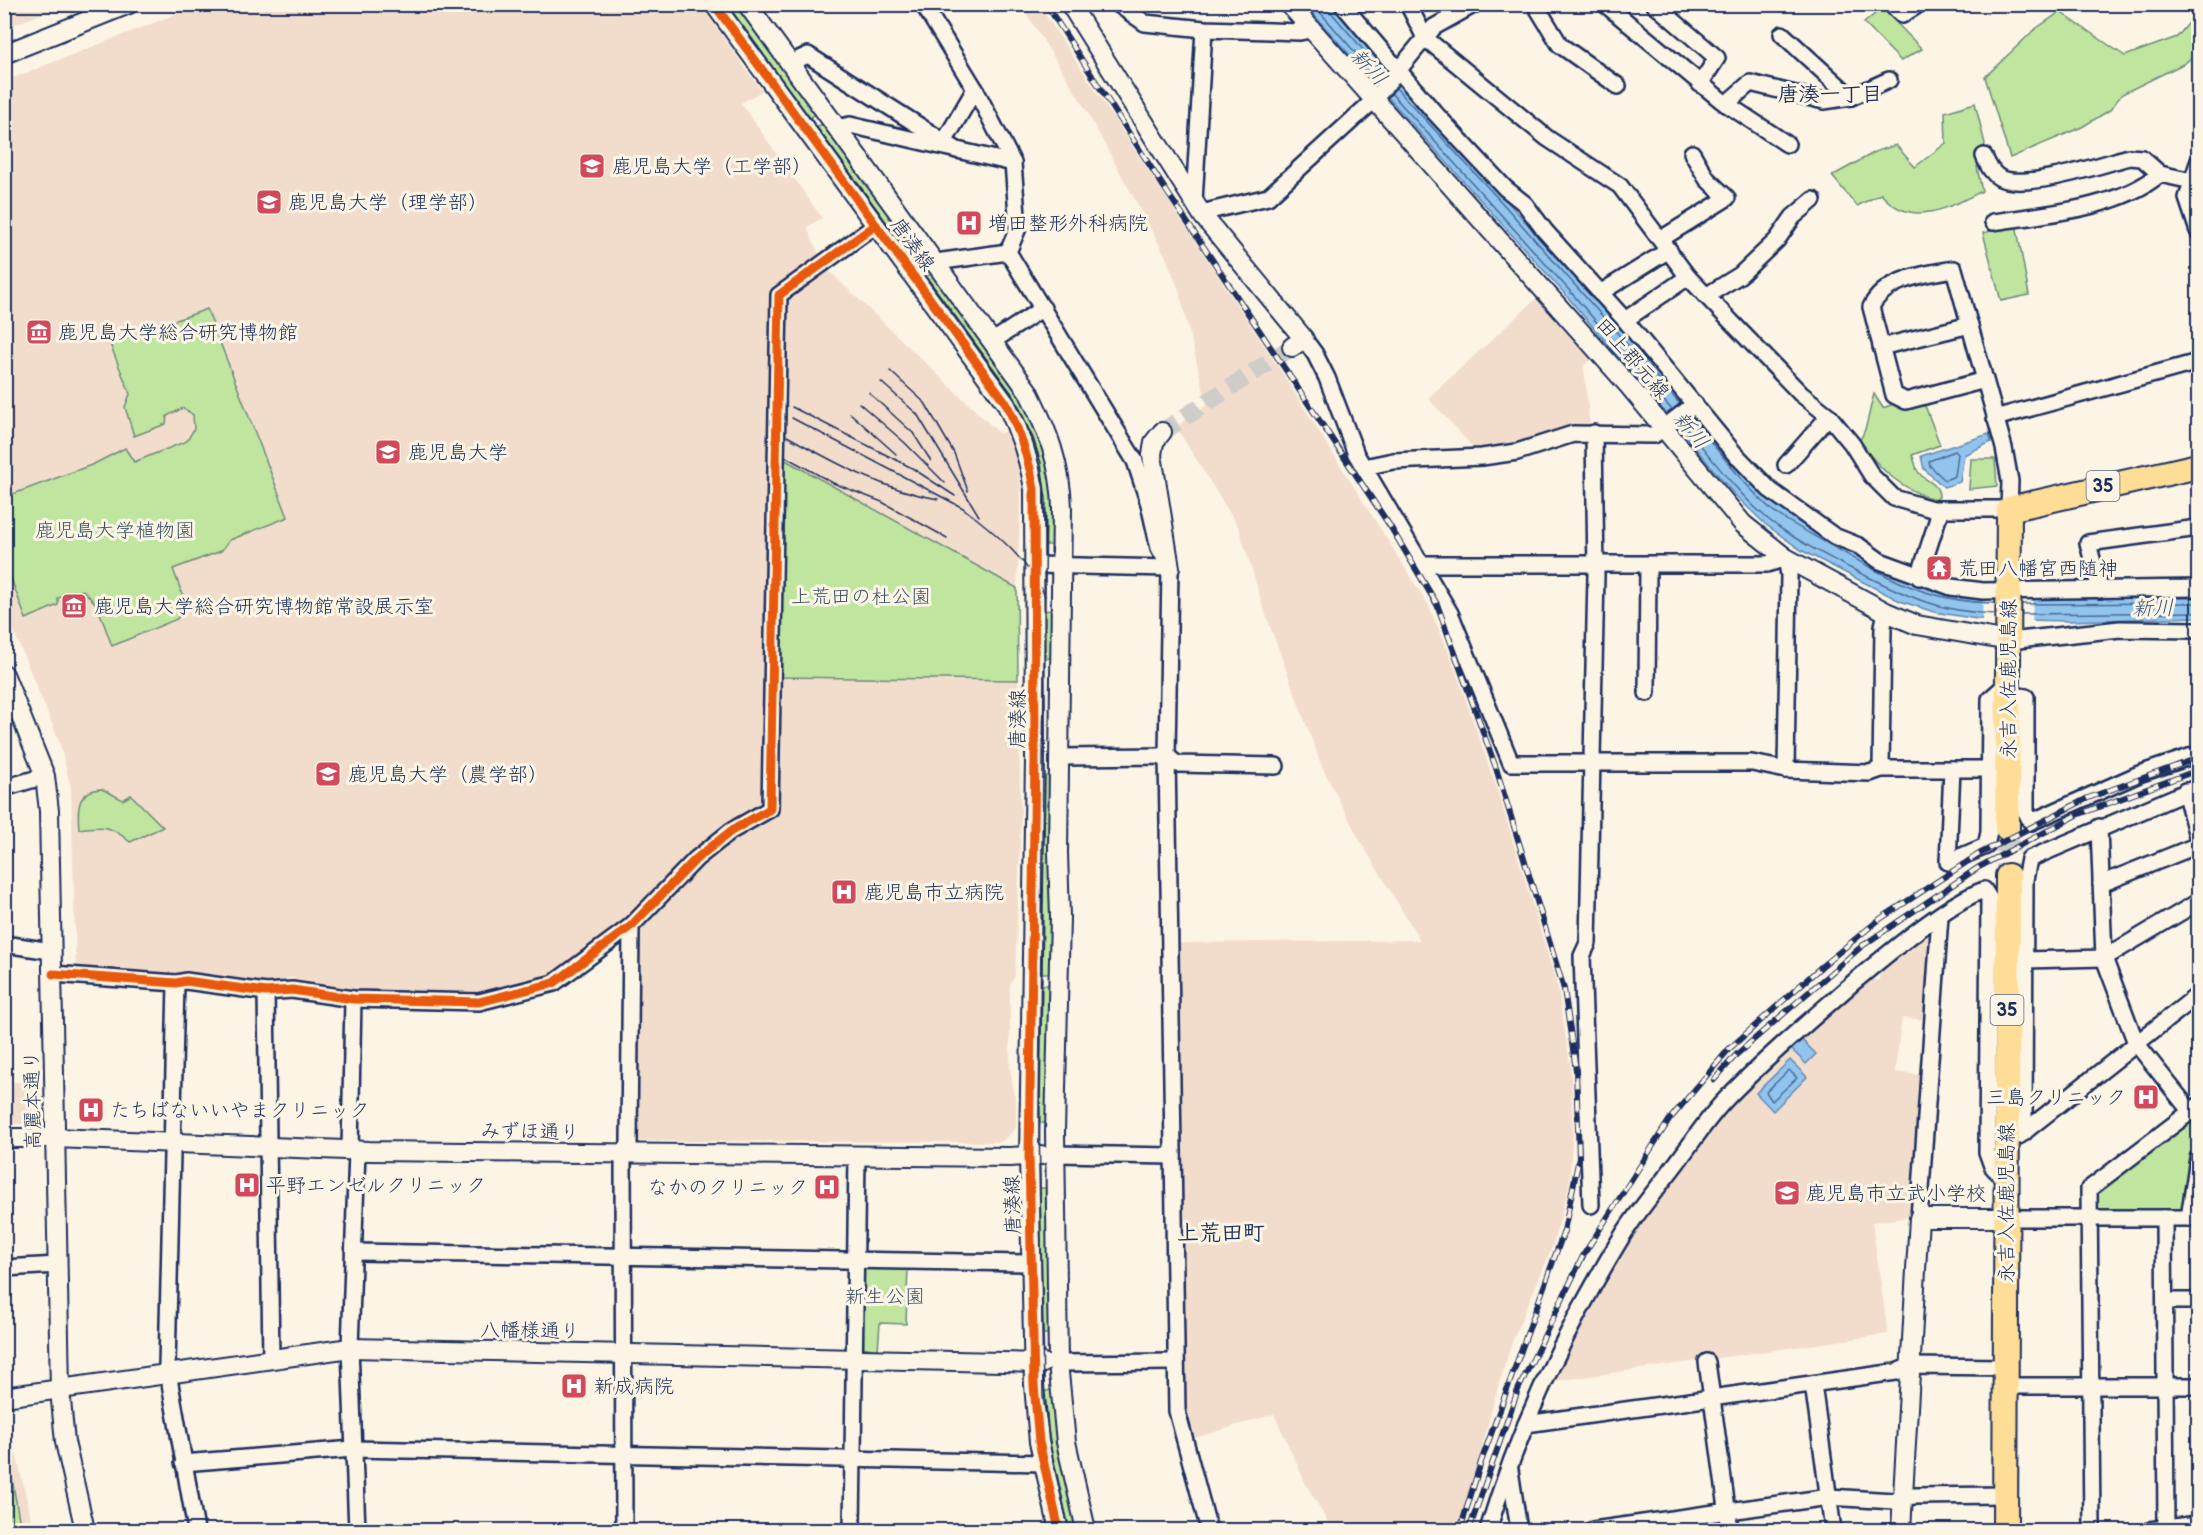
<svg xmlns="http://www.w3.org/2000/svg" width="2203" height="1535" font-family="'Balsamiq Sans','Klee One',sans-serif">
	<rect width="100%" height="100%" fill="#fcf5e5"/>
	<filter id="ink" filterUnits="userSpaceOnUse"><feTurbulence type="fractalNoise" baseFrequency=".0167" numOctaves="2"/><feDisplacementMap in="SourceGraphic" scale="12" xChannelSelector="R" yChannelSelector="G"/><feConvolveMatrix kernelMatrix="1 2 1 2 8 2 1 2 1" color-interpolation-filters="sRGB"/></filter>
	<g filter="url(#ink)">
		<!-- built -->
		<g fill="#f2ddcc">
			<polygon points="5,4 65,4 65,5 5,28"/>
			<polygon points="199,5 700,5 762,91 741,103 822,218 807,227 821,259 774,295 765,804 725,827 692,852 629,918 547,977 476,996 356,992 290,978 267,985 76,970 71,788 59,741 5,610 5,81"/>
			<polygon points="1021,5 1039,5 1281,371 1429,606 1452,660 1499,795 1558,988 1571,1070 1573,1131 1569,1186 1552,1248 1512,1342 1495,1397 1461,1530 1332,1530 1305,1482 1274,1414 1192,1439 1186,1414 1179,943 1420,940 1359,839 1322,767 1264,610 1239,528 1176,427 1207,405 1179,290 1165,255 1081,101"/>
			<polygon points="824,266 999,433 1007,431 1016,458 1021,489 1017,588 780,457 782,297"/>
			<polygon points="1537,298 1591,359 1584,366 1590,429 1479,454 1428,398"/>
			<polygon points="777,677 1018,680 1021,818 1015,976 1010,985 1010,1068 1016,1104 1016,1128 1001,1142 637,1141 634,1139 637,925 702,860 734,836 777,810"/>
			<polygon points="1927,930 1933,933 1927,1020 1902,1018 1895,1072 1922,1075 1912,1217 1872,1222 1888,1334 1548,1382 1626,1238 1730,1104 1861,980 1879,980 1880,965"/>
			<polygon points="5,1082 32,1082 33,1113 22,1124 5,1124"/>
			<polygon points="4,1411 6,1411 34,1530 5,1530"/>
		</g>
		<!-- green -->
		<g fill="#bfe59f" stroke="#6d8a7e" stroke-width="1.5">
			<polygon points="722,5 738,5 817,113 807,120"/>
			<polygon points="1882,8 1922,49 1901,61 1864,23"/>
			<polygon points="2060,12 2125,56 2177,37 2198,12 2198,52 2185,63 2122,94 2110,110 2082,127 2010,158 1985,77 2034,30"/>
			<path d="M 1975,103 L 1985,144 L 1977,167 L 1982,191 C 1948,208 1911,229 1881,194 L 1857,206 L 1832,176 L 1877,151 L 1896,145 L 1915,167 L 1946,143 L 1945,112 Z"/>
			<polygon points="824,122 922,255 911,262 814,130"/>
			<polygon points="2016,224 2029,295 2001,301 1983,233"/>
			<path d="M 933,272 L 1022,394 L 1052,463 L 1055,545 L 1042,545 C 1042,507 1042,473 1029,437 L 923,280 Z"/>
			<polygon points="207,309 288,517 230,540 221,551 173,569 186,604 177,619 112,646 97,605 83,590 58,598 58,605 26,619 5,562 5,497 94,464 125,448 134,462 187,441 194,429 193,415 183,408 167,416 166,424 134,436 125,407 130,394 110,344"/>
			<path d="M 1874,394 L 1883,408 L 1896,403 L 1905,408 L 1924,403 L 1940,445 L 1912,455 C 1915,460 1915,465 1917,470 C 1923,482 1939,481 1939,497 L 1935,500 C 1900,488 1881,471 1859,441 C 1868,429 1869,409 1874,394 Z"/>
			<polygon points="780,457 1017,588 1018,680 777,677"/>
			<polygon points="1971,459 1995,459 1997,486 1969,489"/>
			<polygon points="1053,610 1054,658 1041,658 1040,611"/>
			<polygon points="1040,776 1053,776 1051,973 1038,973"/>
			<path d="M 102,789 L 123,800 L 131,795 L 163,827 L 130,842 C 112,826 102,825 79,829 C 77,809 77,790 102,789 Z"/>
			<polygon points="1036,985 1049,985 1048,1123 1036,1123"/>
			<polygon points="2189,1119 2198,1121 2184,1210 2096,1212 2098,1190"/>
			<polygon points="1037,1188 1050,1188 1051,1334 1038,1334"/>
			<polygon points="866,1264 908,1266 906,1324 880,1323 878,1350 862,1347 863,1268"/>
			<polygon points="1052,1390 1078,1530 1065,1530 1046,1442 1039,1392"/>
			<polygon points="5,1439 21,1530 5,1530"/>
		</g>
		<!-- water -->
		<g fill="#91c5ee" stroke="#6289b4" stroke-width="1.5">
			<polygon points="1305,5 1332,5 1404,88 1645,353 1732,458 1780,508 1881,567 1918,584 1952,595 2033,598 2198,598 2198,617 2069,621 1977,619 1934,612 1900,601 1801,550 1765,524 1734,494 1565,294"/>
			<polygon points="1989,434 1991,442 1964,455 1960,482 1944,487 1924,469 1921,456"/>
			<polygon points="1800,1038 1816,1054 1806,1064 1790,1048"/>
			<polygon points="1790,1060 1807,1077 1773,1111 1756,1093"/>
		</g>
		<!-- pier -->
		<polygon fill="#fcf5e5" points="1983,596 2033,597 2032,623 1982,622"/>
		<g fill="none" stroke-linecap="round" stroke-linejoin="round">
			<!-- shore -->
			<g stroke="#4a6b98" stroke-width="1.5">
				<polyline points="1313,4 1379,80"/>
				<polyline points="1328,4 1330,11 1384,74"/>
				<polyline points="1396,88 1505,206 1680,404"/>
				<polyline points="1391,93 1569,290 1672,410"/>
				<path d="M 1691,418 C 1715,446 1749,492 1777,514 C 1796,527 1817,537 1837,549 C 1892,580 1930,602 1995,603"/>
				<path d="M 1683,424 C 1711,457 1737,493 1769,520 C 1795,540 1823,554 1852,569 C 1903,594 1936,612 1995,614"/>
				<polygon points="1955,451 1958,454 1955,476 1945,480 1930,466 1929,461"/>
				<polyline points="2022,604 2198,603"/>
				<polyline points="2022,614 2198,612"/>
				<polygon points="1789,1070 1797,1078 1772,1101 1766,1092"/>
			</g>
			<!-- tertiary-tunnel -->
			<polyline stroke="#cfcdca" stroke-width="18" stroke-dasharray="18 9" stroke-linecap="butt" points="1162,432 1292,347"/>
			<!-- primary-tunnel -->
			<polyline stroke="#cfcdca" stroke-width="24" stroke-dasharray="24 12" stroke-linecap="butt" points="2007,828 2008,876"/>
			<defs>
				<g id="minor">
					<polyline points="923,4 975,89 1013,163 1018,228 1008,252 1135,461 1149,504 1159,548 1170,568 1167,756 1177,1411 1209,1530"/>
					<polyline points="1118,4 1145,23 1204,29 1300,32 1310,30"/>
					<polyline points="1342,4 1434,112 1505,188 1525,204 1545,231 1625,320 1734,453 1770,490 1834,536 1859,546 1880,561 1951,587 1983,591 2198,588"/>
					<path d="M 1408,4 L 1425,38 L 1547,138 L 1620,186 L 1688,277 L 1801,394 L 1829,416 L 1852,444 L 1872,476 L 1894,498 L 1932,509 L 2009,509 L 2010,481 L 2004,448 L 1954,269 C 1925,274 1885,278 1871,307 L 1894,395 L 1906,401 L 1985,380"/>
					<polyline points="1535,4 1560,45 1618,86"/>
					<polyline points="1605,4 1722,101 1787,144"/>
					<polyline points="1654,4 1717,58 1700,84"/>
					<polyline points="1891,4 1902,15 1919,4"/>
					<polyline points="1782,34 1851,97"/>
					<polyline points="790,63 808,55 957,150"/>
					<polyline points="1726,104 1750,83 1824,101 1851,97 1889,80"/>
					<polyline points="837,128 850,125 1013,163"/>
					<polyline points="944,142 975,89"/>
					<path d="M 1984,156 C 1987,164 1991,173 2000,178 C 2026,190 2100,165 2129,157 L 2142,158 L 2160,174 L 2192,181"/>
					<polyline points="2198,163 2187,198 2198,231"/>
					<polyline points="1194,202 1204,29"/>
					<polyline points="1201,213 1268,197 1373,101 1434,27 1475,4"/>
					<path d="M 1993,222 C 2045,214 2118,209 2160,174"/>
					<polyline points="1661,239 1727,198 1707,179 1692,153"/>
					<polyline points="936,262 1008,252"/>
					<polyline points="1600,293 1669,250"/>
					<polyline points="1706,296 1740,275 1777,240 1793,217 1813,200"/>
					<polyline points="1625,320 1688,277"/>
					<polyline points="1304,339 1315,354 1327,378 1356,454 1450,613 1511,763 1752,763 1786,770"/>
					<polyline points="993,341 1043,308"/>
					<polyline points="1881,347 1970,325"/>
					<polyline points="1995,418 2198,362"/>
					<polyline points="1786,465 1829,416"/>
					<polyline points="1364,467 1393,461 1482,457 1517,452 1573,434 1654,435 1695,404"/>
					<polyline points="1421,564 1767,564 1786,558 1789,575 1786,770 1870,773 1881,769 1989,769"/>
					<polyline points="1035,565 1170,568"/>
					<polyline points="1919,577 1941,509"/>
					<polyline points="2100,590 2088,543 2198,528"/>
					<polyline points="2009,641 2120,629 2198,630"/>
					<polyline points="1647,693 1648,565"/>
					<polyline points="2008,694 2026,697 2026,812 2031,822 2139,774 2198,754"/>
					<polyline points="1059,757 1167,756 1177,764 1276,766"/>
					<polyline points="1881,769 1883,626 1886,612"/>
					<polyline points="1952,769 1948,862 1986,846 1989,832 1990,699 2009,682"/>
					<polyline points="4,788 45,776"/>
					<polyline points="2185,791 2198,840"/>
					<polyline points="2099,827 2104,958 2136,1043 2191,1112 2198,1115"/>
					<polyline points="2101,884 2198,845"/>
					<polyline points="4,944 51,951"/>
					<polyline points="2025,960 2104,958 2198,902"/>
					<polyline points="53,974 176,983 186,981 266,992 292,990 353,999 479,1002 554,983 631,926 696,859 731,831 770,809 779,295 876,225"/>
					<polyline points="176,983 167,1367 196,1530"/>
					<polyline points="266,992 271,1360"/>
					<polyline points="2024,1133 2025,880 2029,859 2198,787"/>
					<polyline points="2019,1136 2198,995"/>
					<polyline points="350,1150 353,999"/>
					<polyline points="1055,1154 1173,1156"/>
					<polyline points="1591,1205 1582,956 1588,943 1596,575 1594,433"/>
					<polyline points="1919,1218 1940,916"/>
					<polyline points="2007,1218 2198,1218"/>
					<polyline points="2164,1218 2166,1530"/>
					<polyline points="2189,1218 2198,1158"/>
					<polyline points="355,1252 1032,1263"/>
					<polyline points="4,1268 58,1265"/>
					<polyline points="2165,1301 2198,1301"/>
					<polyline points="1707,1362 1730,1530"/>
					<polyline points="1058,1363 1176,1362"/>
					<polyline points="1813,1384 1833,1530"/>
					<polyline points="2004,1386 2198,1386"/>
					<polyline points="1526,1424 1896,1372 1911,1366 2005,1367"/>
					<polyline points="183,1463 353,1449 1043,1463"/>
					<polyline points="1510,1470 1519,1530"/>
					<polyline points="357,1530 350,1348 357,1151"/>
					<polyline points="624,1530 623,1155 629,1144 631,926"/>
					<polyline points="852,1530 857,1155"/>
					<path d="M 1488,1530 C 1519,1428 1565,1330 1621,1238 C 1636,1213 1657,1189 1675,1165 C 1691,1144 1706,1120 1725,1100 C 1765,1058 1811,1020 1855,981 C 1885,956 1949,902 1984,890 L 1989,898 L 1987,1152 L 1992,1166 L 2007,1183"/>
					<polyline points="1593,1530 1829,1497 1894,1501 1913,1496 2005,1495"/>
					<polyline points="2092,1530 2089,1189 2198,1106"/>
					<polyline points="2150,1530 2198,1524"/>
				</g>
				<g id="tertiary">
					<path d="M 714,4 L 1006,403 C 1020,432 1029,458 1034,489 L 1035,758 L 1029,1156 L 1034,1385 L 1039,1442 L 1059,1530"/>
					<path d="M 747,4 L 1028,391 C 1047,430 1061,464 1062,508 L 1058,853 L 1060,917 L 1055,1132 L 1058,1363 L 1066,1442 L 1086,1530"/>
					<polyline points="1070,4 1203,216 1304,339 1292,347"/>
					<polyline points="1289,4 1629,386 1743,524 1786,558 1886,612 1917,625 2009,641"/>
					<polyline points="4,54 129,4"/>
					<polyline points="1162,432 1154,442 1152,455 1170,568"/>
					<polyline points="4,674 45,776 49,811 60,1390 65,1442 85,1530"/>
					<polyline points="4,1138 55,1138 369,1151 1010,1157 1041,1155"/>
					<polyline points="4,1397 350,1348 1043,1363"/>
					<polyline points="1901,1530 1919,1218 2007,1218"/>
				</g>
				<g id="primary">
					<polyline points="2007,828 2009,509 2198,466"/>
					<polyline points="2005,1530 2008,876"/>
				</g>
			</defs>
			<!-- minor casing -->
			<use href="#minor" stroke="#1b2f5e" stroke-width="20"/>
			<!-- tertiary casing -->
			<use href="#tertiary" stroke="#1b2f5e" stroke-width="22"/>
			<!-- primary casing -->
			<use href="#primary" stroke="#1b2f5e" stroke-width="28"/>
			<!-- minor -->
			<use href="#minor" stroke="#fcf5e5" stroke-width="15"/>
			<!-- tertiary -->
			<use href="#tertiary" stroke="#fcf5e5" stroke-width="18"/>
			<!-- primary -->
			<use href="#primary" stroke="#fedd96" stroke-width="24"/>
			<!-- tram -->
			<g stroke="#1b2f5e" stroke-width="1.5">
				<polyline points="726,4 1014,399 1033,438 1041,463 1046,499 1039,1114 1043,1397 1053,1462 1069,1530"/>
				<polyline points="890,371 925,403 954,453 968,491"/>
				<polyline points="881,382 917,414 979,516"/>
				<polyline points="869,393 913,433 931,461"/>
				<polyline points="859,403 904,442 945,483"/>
				<polyline points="792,407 912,468 955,496"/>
				<polyline points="850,413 896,454"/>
				<path d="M 792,418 L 963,508 C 995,532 1028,560 1045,596"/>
				<path d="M 787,436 C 835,463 884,490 938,499"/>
				<polyline points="786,457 833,483 882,502 947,538"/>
			</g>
			<defs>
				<g id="rail">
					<polyline points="1046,4 1165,189 1390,526 1437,604 1496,768 1564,989 1576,1070 1579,1158 1564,1231 1481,1462 1460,1530"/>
					<polyline points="1714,1080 1736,1055 1862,946 1979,867 2077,815 2198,770"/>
					<polyline points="1469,1530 1518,1390 1584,1254 1670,1119 1729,1049 1822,966 1880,919 1979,854 2088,798 2198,758"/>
				</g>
			</defs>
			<!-- rail casing -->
			<use href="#rail" stroke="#1b2f5e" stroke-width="6"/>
			<!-- rail -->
			<use href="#rail" stroke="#fcf5e5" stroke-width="4" stroke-dasharray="11" stroke-linecap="butt"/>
			<defs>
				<g id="cycleway">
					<path d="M 714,4 L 1006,403 C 1020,432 1029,458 1034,489 L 1035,758 L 1029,1156 L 1034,1385 L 1039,1442 L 1059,1530"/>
					<polyline points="53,974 176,983 186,981 266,992 292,990 353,999 479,1002 554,983 631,926 696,859 731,831 770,809 779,295 876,225"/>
				</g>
			</defs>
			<!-- cycleway casing -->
			<use href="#cycleway" stroke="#fcf5e5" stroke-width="13"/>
			<!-- cycleway -->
			<use href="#cycleway" stroke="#e8590c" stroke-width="9"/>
		</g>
	</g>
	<!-- icons -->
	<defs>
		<symbol id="university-square" viewBox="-11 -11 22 22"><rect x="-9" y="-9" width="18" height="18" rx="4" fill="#d1495b" stroke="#fcf5e5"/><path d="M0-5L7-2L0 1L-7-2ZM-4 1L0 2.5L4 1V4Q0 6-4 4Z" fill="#fff"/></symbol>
		<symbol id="hospital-square" viewBox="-11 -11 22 22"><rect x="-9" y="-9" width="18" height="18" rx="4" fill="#d1495b" stroke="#fcf5e5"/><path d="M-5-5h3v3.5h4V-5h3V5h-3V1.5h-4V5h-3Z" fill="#fff"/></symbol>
		<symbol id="museum-square" viewBox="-11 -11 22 22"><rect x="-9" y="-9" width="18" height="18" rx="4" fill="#d1495b" stroke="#fcf5e5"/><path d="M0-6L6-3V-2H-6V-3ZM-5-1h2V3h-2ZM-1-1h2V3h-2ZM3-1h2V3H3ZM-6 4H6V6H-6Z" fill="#fff"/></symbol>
		<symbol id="temple-square" viewBox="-11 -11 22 22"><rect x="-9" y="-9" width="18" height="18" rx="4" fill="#d1495b" stroke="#fcf5e5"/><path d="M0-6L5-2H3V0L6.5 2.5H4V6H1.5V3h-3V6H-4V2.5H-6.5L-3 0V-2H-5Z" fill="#fff"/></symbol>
		<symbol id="school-square" viewBox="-11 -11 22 22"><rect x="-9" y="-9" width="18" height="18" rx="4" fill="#d1495b" stroke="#fcf5e5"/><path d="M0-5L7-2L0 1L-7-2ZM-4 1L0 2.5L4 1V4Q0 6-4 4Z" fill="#fff"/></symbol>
	</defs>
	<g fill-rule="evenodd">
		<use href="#university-square" x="577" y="151" width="30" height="30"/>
		<use href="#university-square" x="254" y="187" width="30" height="30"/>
		<use href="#hospital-square" x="954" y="208" width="30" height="30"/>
		<use href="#museum-square" x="24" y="317" width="30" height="30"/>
		<use href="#university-square" x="373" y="437" width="30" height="30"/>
		<use href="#temple-square" x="1924" y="553" width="30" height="30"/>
		<use href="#museum-square" x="59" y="591" width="30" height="30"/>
		<use href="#university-square" x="313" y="759" width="30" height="30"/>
		<use href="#hospital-square" x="829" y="877" width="30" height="30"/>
		<use href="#hospital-square" x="2131" y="1082" width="30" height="30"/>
		<use href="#hospital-square" x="76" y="1095" width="30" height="30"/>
		<use href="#hospital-square" x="232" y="1170" width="30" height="30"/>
		<use href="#hospital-square" x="812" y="1172" width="30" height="30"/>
		<use href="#school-square" x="1772" y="1178" width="30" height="30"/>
		<use href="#hospital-square" x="559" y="1371" width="30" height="30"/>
	</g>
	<g text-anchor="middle" stroke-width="6" stroke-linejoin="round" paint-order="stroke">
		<!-- shield labels -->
		<g fill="#fcf5e5" stroke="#5e6a86" stroke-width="1.5">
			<rect x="2086.5" y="471" width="33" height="30" rx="4.5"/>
			<rect x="1990.5" y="995" width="33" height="30" rx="4.5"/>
		</g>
		<g font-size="18" font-weight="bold" fill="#1b2f5e">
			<text x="2103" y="492">35</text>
			<text x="2007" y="1016">35</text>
		</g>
		<!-- poi labels -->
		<g font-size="20" fill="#1b2f5e" stroke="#fcf5e5" text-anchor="start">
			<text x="612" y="173">鹿児島大学（工学部）</text>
			<text x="288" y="209">鹿児島大学（理学部）</text>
			<text x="988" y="230">増田整形外科病院</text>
			<text x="58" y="339">鹿児島大学総合研究博物館</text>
			<text x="408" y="459">鹿児島大学</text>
			<text x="1958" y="575">荒田八幡宮西随神</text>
			<text x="94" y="613">鹿児島大学総合研究博物館常設展示室</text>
			<text x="348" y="781">鹿児島大学（農学部）</text>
			<text x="864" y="899">鹿児島市立病院</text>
			<text x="2126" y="1104" text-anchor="end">三島クリニック</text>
			<text x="110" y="1117">たちばないいやまクリニック</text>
			<text x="266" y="1192">平野エンゼルクリニック</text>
			<text x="808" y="1194" text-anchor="end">なかのクリニック</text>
			<text x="1806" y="1200">鹿児島市立武小学校</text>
			<text x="594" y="1393">新成病院</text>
		</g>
		<!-- street labels -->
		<g font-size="20" fill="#1b2f5e" stroke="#fcf5e5">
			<text transform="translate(913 244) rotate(54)" y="7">唐湊線</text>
			<text transform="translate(1633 358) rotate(49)" y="7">田上郡元線</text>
			<text transform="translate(2008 679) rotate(-90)" y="7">永吉入佐鹿児島線</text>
			<text transform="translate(1017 719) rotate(-90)" y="7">唐湊線</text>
			<text transform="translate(32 1100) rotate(-91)" y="7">高麗本通り</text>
			<text transform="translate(530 1131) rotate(1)" y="7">みずほ通り</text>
			<text transform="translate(2006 1203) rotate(-90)" y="7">永吉入佐鹿児島線</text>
			<text transform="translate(1012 1205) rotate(-92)" y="7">唐湊線</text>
			<text transform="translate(530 1330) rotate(1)" y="7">八幡様通り</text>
		</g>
		<!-- park labels -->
		<g font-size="20" fill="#3c536b" stroke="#fcf5e5">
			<text x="115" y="537">鹿児島大学植物園</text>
			<text x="861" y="603">上荒田の杜公園</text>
			<text x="885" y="1303">新生公園</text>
		</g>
		<!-- water labels -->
		<g font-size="21" font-style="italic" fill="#385482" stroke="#fcf5e5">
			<text transform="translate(1369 67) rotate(47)" y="7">新川</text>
			<text transform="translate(1691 430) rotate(50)" y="7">新川</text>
			<text transform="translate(2153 608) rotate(-1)" y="7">新川</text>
		</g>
		<!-- neighbourhood labels -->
		<g font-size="21" font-weight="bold" fill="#1b2f5e" stroke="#fcf5e5">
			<text x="1830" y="101">唐湊一丁目</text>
		</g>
		<!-- quarter labels -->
		<g font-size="22" font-weight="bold" fill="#1b2f5e" stroke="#fcf5e5">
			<text x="1221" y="1240">上荒田町</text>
		</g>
	</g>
	<!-- margin -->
	<rect width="2203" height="1535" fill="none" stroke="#fcf5e5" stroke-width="24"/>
	<rect x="12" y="12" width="2179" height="1511" fill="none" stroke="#1b2f5e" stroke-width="2" filter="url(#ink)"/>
</svg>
